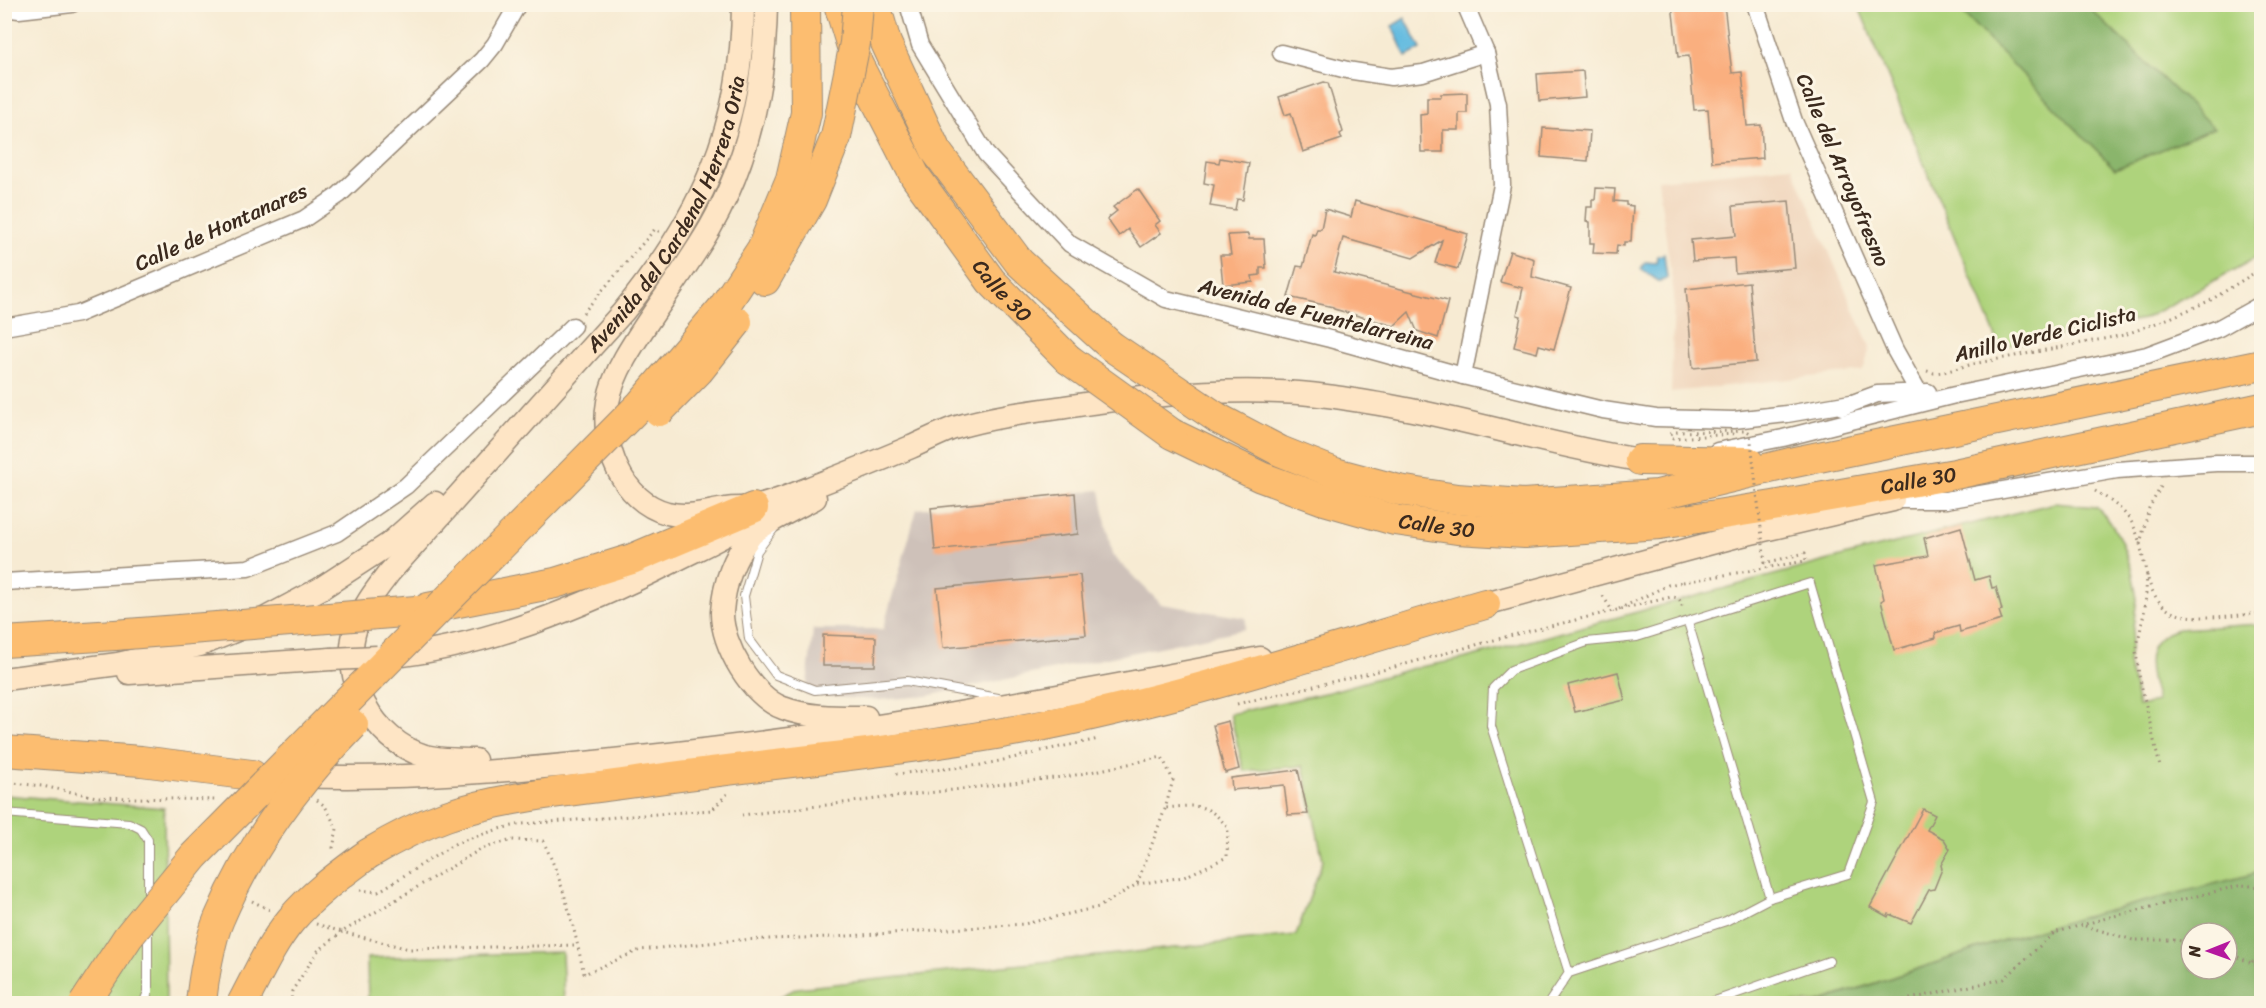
<svg xmlns="http://www.w3.org/2000/svg" width="2266" height="1008" font-family="Sriracha,sans-serif">
	<rect width="100%" height="100%" fill="#fcf5e5"/>
	<filter id="ink" filterUnits="userSpaceOnUse"><feTurbulence type="fractalNoise" baseFrequency=".0167" numOctaves="2"/><feDisplacementMap in="SourceGraphic" scale="12" xChannelSelector="R" yChannelSelector="G"/><feConvolveMatrix kernelMatrix="1 2 1 2 8 2 1 2 1" color-interpolation-filters="sRGB"/></filter>
	<filter id="wash" filterUnits="userSpaceOnUse"><feTurbulence type="fractalNoise" baseFrequency=".008" numOctaves="4" result="noise"/><feDisplacementMap in="SourceGraphic" scale="24" xChannelSelector="R" yChannelSelector="G"/><feGaussianBlur stdDeviation="1.35" result="paint"/><feColorMatrix in="noise" values="0 0 0 0 0 0 0 0 0 0 0 0 0 0 0 0 0 1.4 0 .05"/><feComposite in="paint" operator="in"/></filter>
	<g filter="url(#wash)">
		<rect width="100%" height="100%" fill="#f7ebd3"/>
		<!-- built -->
		<polygon fill="#f0d5bc" points="1792,166 1870,347 1863,371 1671,392 1674,295 1658,180"/>
		<!-- industrial -->
		<polygon fill="#cec1b9" points="1100,490 1112,555 1161,604 1246,618 1245,629 927,696 879,700 806,695 813,629 883,629 917,509"/>
		<!-- green -->
		<g fill="#aed37c" stroke="#747e4d" stroke-width="1.5">
			<polygon points="1858,5 2261,5 2261,255 2144,319 2000,347"/>
			<path d="M 2055,503 L 2096,507 L 2110,521 L 2121,541 L 2132,571 L 2137,599 L 2128,663 L 2138,706 L 2157,702 C 2149,672 2138,640 2178,629 L 2261,624 L 2261,872 L 2004,940 L 1815,1003 L 766,1004 L 797,988 L 1296,935 L 1323,860 L 1303,766 L 1244,771 L 1230,714 L 1329,692 L 1414,668 L 1463,659 L 1863,551 Z"/>
			<polygon points="4,795 164,808 166,1003 5,1003"/>
			<polygon points="562,952 564,1003 368,1003 367,958"/>
		</g>
		<!-- forest -->
		<g fill="#8ab56c" stroke="#627045" stroke-width="1.5" fill-rule="evenodd">
			<polygon points="1955,5 2086,5 2214,128 2115,169"/>
			<path d="M 2261,872 L 2261,1003 L 1816,1003 L 2004,940 L 2084,917 ZM 2191,933 L 2227,933 L 2227,969 L 2191,969 Z"/>
		</g>
		<!-- water -->
		<g fill="#63bbe0" stroke="#4f727f" stroke-width="1.5">
			<polygon points="1405,18 1421,49 1406,57 1392,26"/>
			<polygon points="1664,254 1667,278 1660,282 1641,269 1645,262 1656,263 1657,256"/>
		</g>
		<g id="blocks">
			<!-- building -->
			<g fill="#faaf7f">
				<polygon points="1672,4 1724,4 1732,73 1742,72 1747,126 1761,125 1763,158 1712,162 1708,109 1694,110 1689,56 1678,57"/>
				<polygon points="1583,71 1585,97 1539,101 1537,74"/>
				<polygon points="1324,82 1328,83 1343,132 1340,134 1342,139 1303,152 1291,113 1285,115 1279,97"/>
				<polygon points="1467,93 1467,113 1459,113 1459,130 1443,130 1443,152 1421,152 1420,115 1427,114 1427,97 1441,97 1441,94"/>
				<polygon points="1543,128 1590,131 1588,161 1541,157"/>
				<polygon points="1220,158 1249,163 1243,200 1237,199 1235,210 1210,206 1214,185 1204,183 1207,161 1219,163"/>
				<polygon points="1596,188 1615,189 1614,201 1626,202 1626,205 1633,206 1631,242 1624,242 1624,246 1617,245 1616,254 1593,253 1594,243 1590,243 1590,222 1586,221 1587,207 1592,207 1592,200 1595,200"/>
				<polygon points="1138,189 1160,221 1155,225 1161,233 1141,247 1128,229 1119,236 1107,219 1117,211 1113,207"/>
				<polygon points="1355,201 1468,234 1458,269 1435,263 1442,240 1413,258 1343,238 1334,272 1448,301 1438,338 1417,331 1409,312 1394,326 1334,309 1333,307 1288,297 1297,266 1303,267 1312,234 1315,235 1317,229 1321,229 1325,209 1351,217"/>
				<polygon points="1789,201 1795,268 1735,273 1734,258 1693,261 1691,240 1736,236 1733,206"/>
				<polygon points="1248,234 1249,239 1264,239 1266,268 1260,268 1260,275 1252,276 1253,282 1223,285 1220,255 1231,255 1228,235"/>
				<polygon points="1510,251 1534,259 1532,277 1571,288 1554,349 1539,345 1537,353 1514,347 1521,316 1517,315 1523,288 1500,282"/>
				<polygon points="1749,282 1756,362 1693,368 1686,289"/>
				<polygon points="1075,493 1078,534 935,550 931,508"/>
				<polygon points="1961,527 1975,580 1989,576 1992,588 1996,587 2002,610 1999,611 2002,620 1960,632 1959,626 1935,633 1936,638 1894,650 1881,601 1884,599 1876,565 1928,556 1924,538"/>
				<polygon points="1080,575 1086,635 943,648 937,588"/>
				<polygon points="823,635 876,637 875,666 823,666"/>
				<polygon points="1618,672 1625,700 1575,712 1568,685"/>
				<polygon points="1228,721 1239,769 1225,773 1213,725"/>
				<polygon points="1298,770 1308,814 1288,815 1284,785 1232,790 1231,778"/>
				<polygon points="1923,809 1935,815 1927,830 1944,839 1950,849 1941,865 1942,869 1934,889 1929,890 1911,923 1889,914 1888,917 1870,907"/>
			</g>
		</g>
	</g>
	<g filter="url(#ink)">
		<use href="#blocks" fill-opacity="0" stroke="#998a78" stroke-width="1.5"/>
		<g fill="none" stroke-linecap="round" stroke-linejoin="round">
			<defs>
				<g id="lane">
					<polyline points="775,527 757,551 744,596 749,639 776,675 815,690 907,681 998,698"/>
					<polyline points="1688,622 1770,898"/>
					<polyline points="4,813 129,823 141,829 148,840 148,898"/>
					<polyline points="143,1004 148,992 148,926"/>
					<polyline points="1548,1004 1569,973 1726,921 1770,898 1848,874 1874,802 1810,583 1637,637 1587,642 1511,670 1493,688 1491,726 1569,973"/>
					<polyline points="1706,1004 1829,961"/>
				</g>
				<g id="street">
					<polyline points="908,4 920,45 986,154 1070,244 1166,299 1330,339 1463,376 1603,410 1656,418 1734,420 1787,414 1851,403"/>
					<polyline points="1755,4 1794,121 1895,350 1918,391"/>
					<polyline points="4,8 19,10 72,4"/>
					<polyline points="1281,53 1347,70 1391,77 1423,73 1486,53"/>
					<polyline points="4,327 78,314 304,219 339,195 482,60 495,44 518,4"/>
					<polyline points="1463,376 1502,185 1498,104 1486,53 1465,4"/>
					<polyline points="1842,407 1877,394 1928,392"/>
					<polyline points="1717,451 1783,438 1955,395 2147,355 2219,328 2262,304"/>
					<polyline points="1893,500 1946,500 2117,470 2216,463 2262,463"/>
					<polyline points="4,582 248,568 337,533 406,486 573,326"/>
				</g>
				<g id="secondary">
					<path d="M 766,4 C 765,83 749,160 710,228 C 684,273 651,313 625,358 C 617,372 611,386 608,402 C 600,445 622,501 667,513 C 688,518 705,512 726,509 C 735,507 746,509 755,507 C 776,502 797,493 817,485 C 848,473 880,460 911,447 C 925,441 940,433 954,428 C 990,417 1029,412 1065,407 C 1136,396 1207,389 1279,392 C 1316,393 1354,400 1391,406 C 1475,421 1556,447 1640,460"/>
					<path d="M 815,498 C 802,505 759,526 751,535 C 734,557 724,584 722,612 C 721,644 752,697 783,708 C 809,718 839,717 866,717"/>
					<polyline points="1470,608 1738,536 1893,500"/>
					<path d="M 386,657 C 486,647 583,607 672,562 C 695,550 719,540 741,526"/>
					<polyline points="129,673 331,659"/>
					<polyline points="4,679 118,664 200,645 264,619 320,589 389,544 435,503"/>
					<path id="s1" d="M 475,760 C 459,760 440,760 425,756 C 374,741 339,678 356,627 C 363,606 376,590 389,573 L 623,312 C 700,218 743,128 743,4"/>
					<path d="M 294,776 C 411,780 526,770 641,757 C 849,735 1055,698 1260,658"/>
				</g>
				<g id="highway">
					<path id="s2" d="M 839,4 L 857,63 L 915,176 L 991,281 L 1068,359"/>
					<polyline points="875,4 886,43 936,151 1019,262 1111,346"/>
					<polyline points="765,280 811,200 836,137"/>
					<polyline points="723,308 762,249 791,179 806,113 805,4"/>
					<polyline points="1219,419 1280,451 1335,473 1399,490 1457,499 1523,504 1657,495 1790,463 2262,365"/>
					<path id="s3" d="M 1172,434 L 1261,477 L 1321,499 L 1395,520 L 1457,529 L 1525,533 L 1660,524 L 1773,506 L 1955,474 L 2262,408"/>
					<polyline points="1640,460 1748,462"/>
					<polyline points="428,608 555,583 632,559 753,508"/>
					<polyline points="4,642 115,635"/>
					<polyline points="4,751 141,761 252,775"/>
					<path d="M 368,854 C 393,839 418,826 446,816 C 502,797 563,792 622,784 C 736,767 852,757 966,739 C 1143,712 1314,654 1485,604"/>
				</g>
			</defs>
			<!-- lane casing -->
			<use href="#lane" stroke="#998a78" stroke-width="10"/>
			<!-- street casing -->
			<use href="#street" stroke="#998a78" stroke-width="19"/>
			<!-- secondary casing -->
			<use href="#secondary" stroke="#998a78" stroke-width="25"/>
			<!-- highway casing -->
			<use href="#highway" stroke="#998a78" stroke-width="32"/>
			<!-- path -->
			<g stroke="#998a78" stroke-width="3" stroke-dasharray="1.5 4.5" stroke-linecap="butt">
				<polyline points="583,313 655,229 660,232"/>
				<polyline points="1927,371 1934,373 1944,372 1973,364 2124,335 2170,318 2211,300 2262,268"/>
				<path d="M 2095,491 C 2107,498 2119,506 2128,517 C 2149,544 2138,591 2170,611 C 2188,622 2240,615 2262,613"/>
				<polyline points="2140,544 2149,508 2163,483"/>
				<polyline points="2147,575 2145,608 2136,651 2139,675 2160,767"/>
				<polyline points="1603,596 1613,612"/>
				<polyline points="1619,609 1668,585 1683,582"/>
				<path d="M 1237,704 L 1391,668 L 1509,636 L 1671,597 C 1680,597 1681,601 1683,609"/>
				<polyline points="1041,751 1099,739"/>
				<polyline points="896,774 981,765 1035,753"/>
				<polyline points="4,782 42,786 97,797 217,800"/>
				<polyline points="317,800 325,806 337,829 333,848 335,851"/>
				<path d="M 1137,884 L 1184,877 L 1227,857 L 1228,828 C 1207,802 1197,805 1165,808"/>
				<polyline points="360,890 378,892 456,843 499,829 522,824 712,810 727,794"/>
				<polyline points="252,901 270,910"/>
				<path d="M 316,924 L 342,932 L 481,849 L 512,840 L 543,841 C 564,883 574,928 584,974 L 640,950 L 737,940 L 833,937 L 1024,924 L 1099,907 L 1137,884 L 1165,809 L 1173,780 L 1162,757 L 1071,776 L 742,815"/>
				<polyline points="2085,926 2133,940 2176,940 2191,943"/>
				<polyline points="2227,952 2262,968"/>
				<polyline points="2252,962 2262,951"/>
				<polyline points="291,1004 292,991 318,951 342,932 409,949 577,945"/>
				<polyline points="1886,1004 2004,979 2054,933 2110,917 2242,885 2262,887"/>
			</g>
			<!-- lane -->
			<use href="#lane" stroke="#fff" stroke-width="8"/>
			<!-- street -->
			<use href="#street" stroke="#fff" stroke-width="16"/>
			<!-- secondary -->
			<use href="#secondary" stroke="#fee5c5" stroke-width="22"/>
			<!-- highway -->
			<use href="#highway" stroke="#fcbd6f" stroke-width="30"/>
			<defs>
				<polyline id="secondary-bridge" points="331,659 377,657"/>
				<g id="highway-bridge">
					<polyline points="836,137 855,43 858,4"/>
					<polyline points="1111,346 1219,419"/>
					<polyline points="1068,359 1172,434"/>
					<polyline points="659,411 699,370 737,322"/>
					<polyline points="115,635 416,611"/>
					<polyline points="84,1004 128,937 194,856 641,404 723,308"/>
					<path d="M 201,1004 C 203,981 210,939 219,919 C 250,846 298,781 353,725"/>
					<path d="M 242,1004 C 257,976 271,944 291,920 C 313,894 341,874 368,854"/>
				</g>
			</defs>
			<!-- secondary-bridge casing -->
			<use href="#secondary-bridge" stroke="#998a78" stroke-width="25" stroke-linecap="butt"/>
			<!-- highway-bridge casing -->
			<use href="#highway-bridge" stroke="#998a78" stroke-width="32" stroke-linecap="butt"/>
			<!-- path-bridge -->
			<polyline stroke="#998a78" stroke-width="3" stroke-dasharray="1.5 4.5" stroke-linecap="butt" points="1683,582 1806,561 1805,553 1765,563 1750,433 1747,431 1673,432 1670,435 1673,438 1734,434"/>
			<!-- secondary-bridge -->
			<use href="#secondary-bridge" stroke="#fee5c5" stroke-width="22"/>
			<!-- highway-bridge -->
			<use href="#highway-bridge" stroke="#fcbd6f" stroke-width="30"/>
		</g>
	</g>
	<g text-anchor="middle" stroke-width="6" stroke-linejoin="round" paint-order="stroke">
		<!-- street labels -->
		<g font-size="21" fill="#3b2a1e" stroke="#fcf5e5">
			<text transform="translate(1843 170) rotate(67)" y="7">Calle del Arroyofresno</text>
			<text dy="7" stroke="none"><textPath href="#s1" startOffset="734">Avenida del Cardenal Herrera Oria</textPath></text>
			<text transform="translate(221 227) rotate(-24)" y="7">Calle de Hontanares</text>
			<text dy="7" stroke="none"><textPath href="#s2" startOffset="333">Calle 30</textPath></text>
			<text transform="translate(1316 314) rotate(14)" y="7">Avenida de Fuentelarreina</text>
			<text transform="translate(2045 334) rotate(-13)" y="7">Anillo Verde Ciclista</text>
			<text dy="7" stroke="none"><textPath href="#s3" startOffset="768">Calle 30</textPath></text>
			<text dy="7" stroke="none"><textPath href="#s3" startOffset="282">Calle 30</textPath></text>
		</g>
	</g>
	<!-- margin -->
	<rect width="2266" height="1008" fill="none" stroke="#fcf5e5" stroke-width="24"/>
	<!-- north arrow -->
	<g transform="translate(2209 951) rotate(269)"><circle r="28" fill="#fcf5e5" stroke="#afa495" stroke-width="1.5"/>
	<path d="M0-4.5L10 22L0 15L-10 22Z" fill="#b5179e"/>
	<text y="-9" font-size="16" font-weight="bold" text-anchor="middle" fill="#3b2a1e">N</text>
	</g>
</svg>
